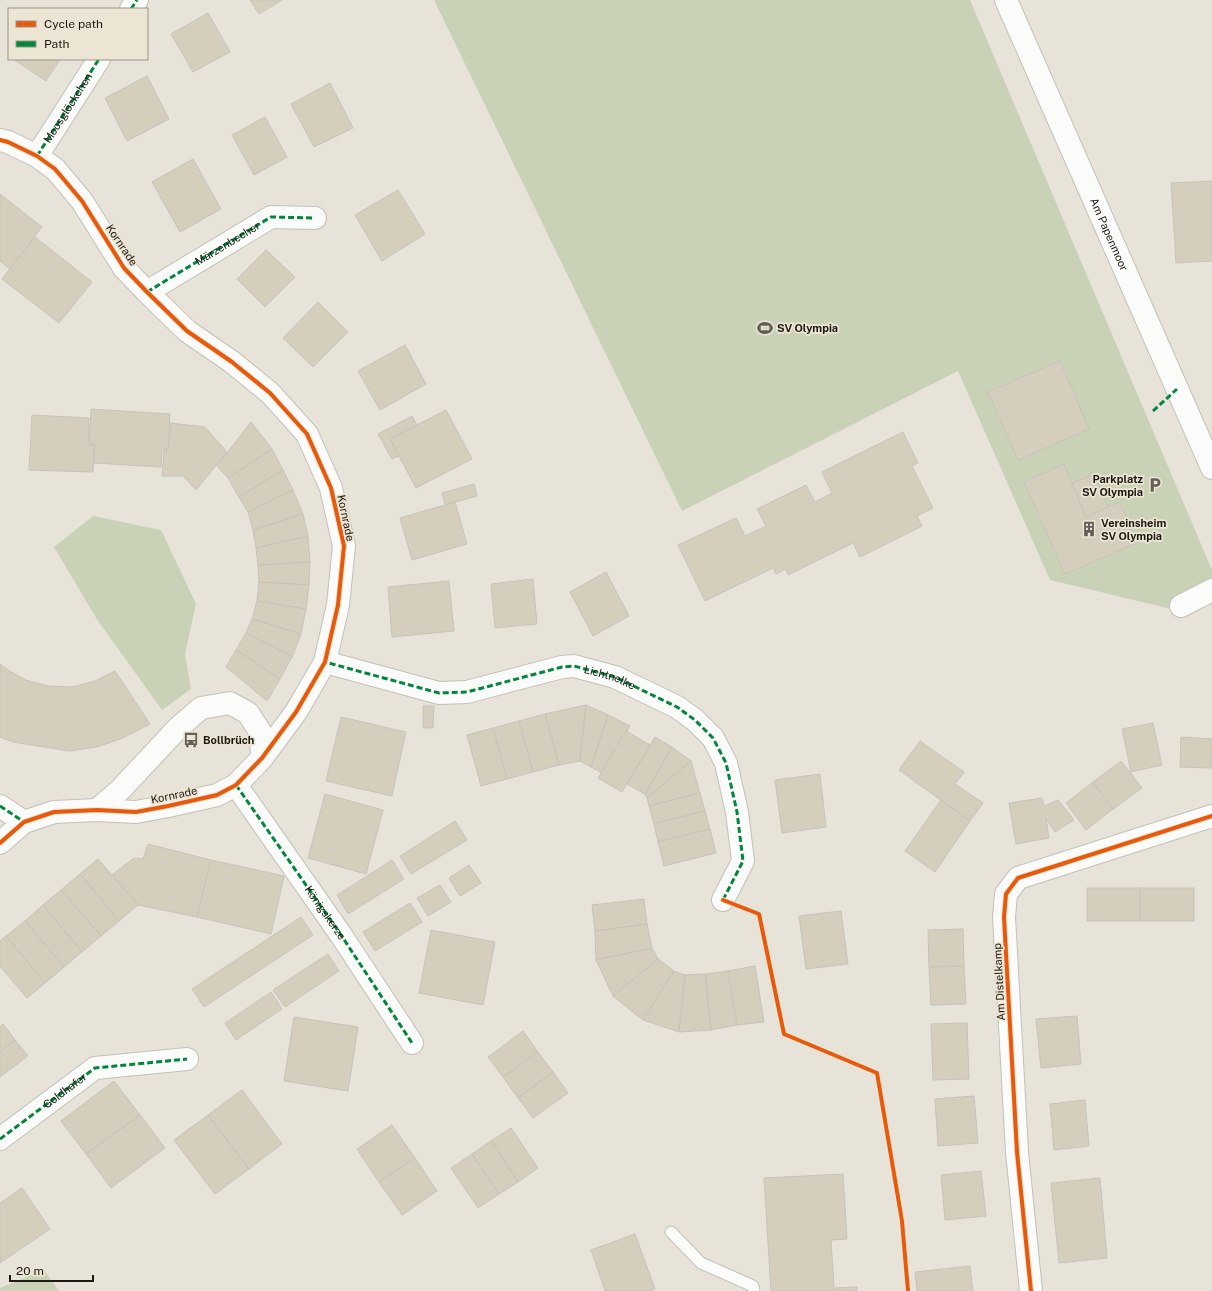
<svg xmlns="http://www.w3.org/2000/svg" width="1212" height="1291" font-family="'Public Sans',sans-serif">
	<rect width="100%" height="100%" fill="#e7e3d9"/>
	<!-- green -->
	<g fill="#c9d2b6">
		<polygon points="434,0 970,0 1212,570 1212,598 1184,612 1050,580 958,371 682,511"/>
		<polygon points="93,516 161,530 196,604 185,654 191,689 162,710 98,621 54,547"/>
		<polygon points="44,1270 59,1291 0,1291 0,1288"/>
	</g>
	<!-- building -->
	<g fill="#d6cebc" stroke="#c6c3bb">
		<polygon points="250,0 282,0 259,14"/>
		<polygon points="208,13 230,52 193,72 171,34"/>
		<polygon points="13,59 60,59 46,81"/>
		<polygon points="147,76 169,119 127,141 105,98"/>
		<polygon points="330,83 353,128 314,147 291,104"/>
		<polygon points="265,117 287,157 254,175 232,135"/>
		<polygon points="193,159 221,209 180,232 152,182"/>
		<polygon points="1212,181 1212,261 1176,263 1171,183"/>
		<polygon points="398,190 425,234 382,261 355,215"/>
		<polygon points="0,194 42,227 10,269 0,261"/>
		<polygon points="35,237 92,282 59,323 2,279"/>
		<polygon points="266,250 295,277 265,307 237,279"/>
		<polygon points="318,302 348,332 313,367 283,338"/>
		<polygon points="405,345 426,384 380,410 358,371"/>
		<polygon points="1060,361 1089,429 1018,460 988,392"/>
		<polygon points="91,409 170,414 168,449 162,449 161,467 94,463 95,445 89,444"/>
		<polygon points="446,410 472,459 416,488 390,439"/>
		<polygon points="32,415 89,418 88,445 94,445 93,472 29,470"/>
		<polygon points="412,416 417,425 390,439 399,456 392,459 378,434"/>
		<polygon points="251,422 272,449 228,478 217,466"/>
		<polygon points="171,423 205,427 227,452 196,490 183,476 162,476 164,450 168,450"/>
		<polygon points="903,432 918,463 912,466 933,508 917,516 922,526 860,557 853,543 788,575 786,569 776,574 773,568 705,601 678,545 736,518 745,536 766,526 757,509 806,485 815,502 832,493 822,472"/>
		<polygon points="272,449 283,470 239,497 228,478"/>
		<polygon points="1064,464 1086,517 1119,502 1139,542 1065,574 1024,482"/>
		<polygon points="283,470 293,490 248,512 239,497"/>
		<polygon points="1094,474 1108,507 1086,517 1072,483"/>
		<polygon points="474,484 477,496 445,505 442,493"/>
		<polygon points="293,490 303,514 253,530 248,512"/>
		<polygon points="455,502 467,544 412,560 400,518"/>
		<polygon points="303,514 308,536 256,548 253,530"/>
		<polygon points="308,536 310,562 258,565 256,548"/>
		<polygon points="310,562 309,585 259,582 258,565"/>
		<polygon points="606,572 629,616 593,636 570,592"/>
		<polygon points="533,579 537,624 495,628 491,584"/>
		<polygon points="449,581 454,631 392,637 388,587"/>
		<polygon points="259,582 309,585 306,609 257,601"/>
		<polygon points="257,601 306,609 301,634 252,619"/>
		<polygon points="252,619 301,634 292,657 246,633"/>
		<polygon points="246,633 292,657 280,679 236,650"/>
		<polygon points="236,650 280,679 267,701 226,667"/>
		<polygon points="0,664 8,670 26,680 48,686 72,687 95,681 115,671 150,724 123,738 97,747 69,751 13,742 0,737"/>
		<polygon points="586,705 580,761 559,765 545,714"/>
		<polygon points="586,705 608,715 591,767 580,761"/>
		<polygon points="423,706 434,706 433,728 423,728"/>
		<polygon points="545,714 559,765 533,772 519,721"/>
		<polygon points="608,715 630,726 602,773 591,767"/>
		<polygon points="341,717 406,732 392,796 326,781"/>
		<polygon points="519,721 533,772 507,779 493,728"/>
		<polygon points="1153,723 1162,765 1131,772 1122,729"/>
		<polygon points="493,728 507,779 481,786 467,735"/>
		<polygon points="626,731 650,745 622,792 598,778"/>
		<polygon points="655,737 672,747 645,794 627,784"/>
		<polygon points="1181,737 1212,739 1212,768 1180,767"/>
		<polygon points="920,741 964,772 955,784 983,803 970,821 899,770"/>
		<polygon points="672,747 691,761 647,798 645,794"/>
		<polygon points="691,761 700,793 649,806 647,798"/>
		<polygon points="1121,761 1142,788 1113,809 1093,782"/>
		<polygon points="820,774 826,827 782,833 775,780"/>
		<polygon points="1093,782 1113,809 1086,830 1066,803"/>
		<polygon points="700,793 705,811 654,824 649,806"/>
		<polygon points="325,794 383,810 366,874 308,858"/>
		<polygon points="1042,798 1044,806 1058,800 1074,820 1055,832 1046,819 1049,838 1016,844 1009,803"/>
		<polygon points="941,800 970,821 935,872 905,851"/>
		<polygon points="705,811 710,829 658,842 654,824"/>
		<polygon points="455,821 467,840 411,874 400,856"/>
		<polygon points="710,829 716,853 664,866 658,842"/>
		<polygon points="148,844 211,860 197,917 138,905 112,875 134,858 143,859"/>
		<polygon points="98,859 138,905 119,921 80,874"/>
		<polygon points="211,860 284,876 271,934 197,917"/>
		<polygon points="392,860 404,879 348,914 337,895"/>
		<polygon points="469,865 481,883 460,896 449,878"/>
		<polygon points="80,874 119,921 101,936 61,890"/>
		<polygon points="440,885 451,902 428,916 417,898"/>
		<rect x="1087" y="888" width="53" height="33"/>
		<rect x="1140" y="888" width="54" height="33"/>
		<polygon points="61,890 101,936 82,952 43,905"/>
		<polygon points="644,899 647,924 595,931 592,905"/>
		<polygon points="410,903 422,922 375,951 363,932"/>
		<polygon points="43,905 82,952 64,967 25,921"/>
		<polygon points="841,911 848,964 806,969 799,916"/>
		<polygon points="301,917 313,935 204,1007 192,989"/>
		<polygon points="25,921 64,967 45,983 6,936"/>
		<polygon points="647,924 652,948 596,960 595,931"/>
		<polygon points="963,929 964,966 929,967 928,930"/>
		<polygon points="431,930 495,942 483,1005 419,993"/>
		<polygon points="6,936 45,983 27,998 0,966 0,941"/>
		<polygon points="652,948 658,959 613,996 596,960"/>
		<polygon points="328,954 339,971 285,1007 273,990"/>
		<polygon points="658,959 674,971 643,1020 613,996"/>
		<polygon points="755,966 764,1022 737,1025 728,971"/>
		<polygon points="964,966 966,1004 931,1005 929,967"/>
		<polygon points="674,971 685,975 679,1032 643,1020"/>
		<polygon points="728,971 737,1025 711,1030 705,974"/>
		<polygon points="705,974 711,1030 679,1032 685,975"/>
		<polygon points="271,992 282,1009 236,1040 225,1023"/>
		<polygon points="1077,1016 1081,1064 1041,1068 1036,1019"/>
		<polygon points="294,1017 358,1027 348,1091 284,1081"/>
		<polygon points="967,1023 969,1079 933,1080 931,1024"/>
		<polygon points="3,1024 15,1040 0,1052 0,1027"/>
		<polygon points="523,1031 538,1052 503,1077 488,1057"/>
		<polygon points="15,1040 28,1056 0,1077 0,1052"/>
		<polygon points="538,1052 553,1072 518,1098 503,1077"/>
		<polygon points="553,1072 568,1093 533,1118 518,1098"/>
		<polygon points="114,1081 140,1115 86,1154 61,1121"/>
		<polygon points="242,1090 282,1144 249,1169 208,1115"/>
		<polygon points="974,1096 978,1143 938,1146 935,1099"/>
		<polygon points="1085,1100 1089,1146 1054,1150 1050,1104"/>
		<polygon points="140,1115 165,1148 111,1188 86,1154"/>
		<polygon points="208,1115 249,1169 215,1194 174,1140"/>
		<polygon points="392,1125 415,1158 379,1182 357,1149"/>
		<polygon points="511,1128 538,1168 518,1182 491,1141"/>
		<polygon points="491,1141 518,1182 499,1194 472,1154"/>
		<polygon points="472,1154 499,1194 478,1208 451,1168"/>
		<polygon points="415,1158 437,1191 402,1215 379,1182"/>
		<polygon points="981,1171 986,1216 945,1220 941,1175"/>
		<polygon points="843,1174 847,1239 831,1240 834,1288 857,1287 857,1291 771,1291 764,1178"/>
		<polygon points="1100,1178 1107,1258 1059,1263 1051,1183"/>
		<polygon points="22,1188 50,1229 0,1263 0,1203"/>
		<polygon points="635,1234 655,1289 649,1291 605,1291 591,1250"/>
		<polygon points="970,1266 973,1291 917,1291 915,1272"/>
	</g>
	<g fill="none" stroke-linecap="round" stroke-linejoin="round">
		<defs>
			<polyline id="lane" points="671,1232 701,1263 753,1286 754,1291"/>
			<g id="street">
				<path id="s1" d="M 1006,0 L 1212,468"/>
				<polyline points="131,9 137,0"/>
				<polyline points="0,140 8,142 37,156 55,169 82,201 124,268 147,292 187,331 232,362 270,393 307,434 331,488 344,546 338,605 325,662 296,712 262,758 236,785 217,795 168,806 136,812 97,810 54,812 24,822 0,843"/>
				<path id="s2" d="M 37,156 L 99,59"/>
				<polyline points="147,292 271,217 315,218"/>
				<polyline points="1181,606 1212,590"/>
				<polyline points="325,662 439,693 467,692 562,667 574,666 615,677 677,707 695,720 713,738 726,763 737,812 743,861 723,900"/>
				<path id="s3" d="M 236,785 L 341,935 L 412,1043"/>
				<polyline points="0,806 24,822"/>
				<polyline points="97,810 120,790 178,728 201,708 230,703 248,713 261,733 262,758"/>
				<polyline points="0,1139 95,1068 187,1059"/>
				<polyline points="1031,1291 1017,1152 1004,917 1006,894 1018,878 1212,816"/>
			</g>
		</defs>
		<!-- lane casing -->
		<use href="#lane" stroke="#c3c0b8" stroke-width="13"/>
		<!-- street casing -->
		<use href="#street" stroke="#c3c0b8" stroke-width="24"/>
		<!-- lane -->
		<use href="#lane" stroke="#fbfbf9" stroke-width="11"/>
		<!-- street -->
		<use href="#street" stroke="#fbfbf9" stroke-width="22"/>
		<!-- quiet -->
		<g stroke="#00873e" stroke-width="3" stroke-dasharray="6 3" stroke-linecap="butt">
			<polyline points="131,9 137,0"/>
			<polyline points="37,156 99,59"/>
			<path id="s4" d="M 147,292 L 271,217 L 315,218"/>
			<polyline points="1153,411 1177,389"/>
			<path id="s5" d="M 326,658 L 325,662 L 439,693 L 467,692 L 562,667 L 574,666 L 615,677 L 677,707 L 695,720 L 713,738 L 726,763 L 737,812 L 743,861 L 723,900"/>
			<polyline points="236,785 341,935 412,1043"/>
			<polyline points="0,806 24,822"/>
			<path id="s6" d="M 0,1139 L 95,1068 L 187,1059"/>
		</g>
		<defs>
			<g id="cycleway">
				<polyline points="0,140 8,142 37,156 55,169 82,201 124,268 147,292 187,331 232,362 270,393 307,434 331,488 344,546 338,605 325,662 296,712 262,758 236,785 217,795 168,806 136,812 97,810 54,812 24,822 0,843"/>
				<polyline points="723,900 759,914 784,1034 877,1073 902,1221 908,1291"/>
				<polyline points="1031,1291 1017,1152 1004,917 1006,894 1018,878 1212,816"/>
			</g>
		</defs>
		<!-- cycleway casing -->
		<use href="#cycleway" stroke="#ede5d3" stroke-width="6"/>
		<!-- cycleway -->
		<use href="#cycleway" stroke="#e8590c" stroke-width="4"/>
	</g>
	<!-- icons -->
	<defs>
		<symbol id="stadium-bare" viewBox="-9 -9 18 18"><path d="M0-5a6.5 5 0 1 0 0 10a6.5 5 0 1 0 0-10ZM-3.5-1.8h7v3.6h-7Z" fill="#646058" stroke="#ede5d3" stroke-width="2.5" paint-order="stroke"/></symbol>
		<symbol id="parking-bare" viewBox="-9 -9 18 18"><path d="M-3.5-5.5H1a3.5 3.5 0 0 1 0 7H-1V5.5H-3.5ZM-1-3.4V-.6H.8a1.4 1.4 0 0 0 0-2.8Z" fill="#646058" stroke="#ede5d3" stroke-width="2.5" paint-order="stroke"/></symbol>
		<symbol id="building-bare" viewBox="-9 -9 18 18"><path d="M-4-6H4V6H1V3H-1V6H-4ZM-2.5-4.3h1.7v1.8h-1.7ZM.8-4.3h1.7v1.8H.8ZM-2.5-1h1.7V.8h-1.7ZM.8-1h1.7V.8H.8Z" fill="#646058" stroke="#ede5d3" stroke-width="2.5" paint-order="stroke"/></symbol>
		<symbol id="bus-bare" viewBox="-9 -9 18 18"><path d="M-5-6H5V4H4V6H2V4H-2V6H-4V4H-5ZM-3.5-4V0h7V-4ZM-3.5 1.2v1.5H-2V1.2ZM2 1.2v1.5H3.5V1.2Z" fill="#646058" stroke="#ede5d3" stroke-width="2.5" paint-order="stroke"/></symbol>
	</defs>
	<g fill-rule="evenodd">
		<use href="#stadium-bare" x="754" y="317" width="22" height="22"/>
		<use href="#parking-bare" x="1144" y="474" width="22" height="22"/>
		<use href="#building-bare" x="1078" y="518" width="22" height="22"/>
		<use href="#bus-bare" x="180" y="729" width="22" height="22"/>
	</g>
	<g text-anchor="middle" stroke-width="3.5" stroke-linejoin="round" paint-order="stroke">
		<!-- street labels -->
		<g font-size="11" fill="#1d1a13" stroke="#ede5d3">
			<text dy="4" stroke="none"><textPath href="#s2" startOffset="57">Moosglöckchen</textPath></text>
			<text dy="4" stroke="none"><textPath href="#s1" startOffset="256">Am Papenmoor</textPath></text>
			<text dy="4" stroke="none"><textPath href="#s4" startOffset="94">Märzenbecher</textPath></text>
			<text transform="translate(122 245) rotate(56)" y="4">Kornrade</text>
			<text transform="translate(346 518) rotate(78)" y="4">Kornrade</text>
			<text dy="4" stroke="none"><textPath href="#s5" startOffset="298">Lichtnelke</textPath></text>
			<text transform="translate(174 795) rotate(-12)" y="4">Kornrade</text>
			<text dy="4" stroke="none"><textPath href="#s3" startOffset="156">Königskerze</textPath></text>
			<text transform="translate(999 982) rotate(-93)" y="4">Am Distelkamp</text>
			<text dy="4" stroke="none"><textPath href="#s6" startOffset="81">Goldhafer</textPath></text>
		</g>
		<!-- poi labels -->
		<g font-size="11" font-weight="bold" fill="#1d1a13" stroke="#ede5d3" text-anchor="start">
			<text x="777" y="332">SV Olympia</text>
			<text x="1143" y="483" text-anchor="end">Parkplatz<tspan x="1143" dy="13">SV Olympia</tspan></text>
			<text x="1101" y="527">Vereinsheim<tspan x="1101" dy="13">SV Olympia</tspan></text>
			<text x="203" y="744">Bollbrüch</text>
		</g>
	</g>
	<!-- legend -->
	<rect x="8" y="8" width="140" height="52" fill="#ede5d3" stroke="#9a9486"/>
	<rect x="16" y="21" width="20" height="6" fill="#e8590c" stroke="#9a9486"/>
	<text x="44" y="28" font-size="12" fill="#1d1a13">Cycle path</text>
	<rect x="16" y="41" width="20" height="6" fill="#00873e" stroke="#9a9486"/>
	<text x="44" y="48" font-size="12" fill="#1d1a13">Path</text>
	<!-- scale -->
	<path d="M10 1275v6h83v-6" fill="none" stroke="#1d1a13" stroke-width="2"/>
	<text x="16" y="1275" font-size="12" fill="#1d1a13" stroke="#ede5d3" stroke-width="3" paint-order="stroke">20 m</text>
</svg>
